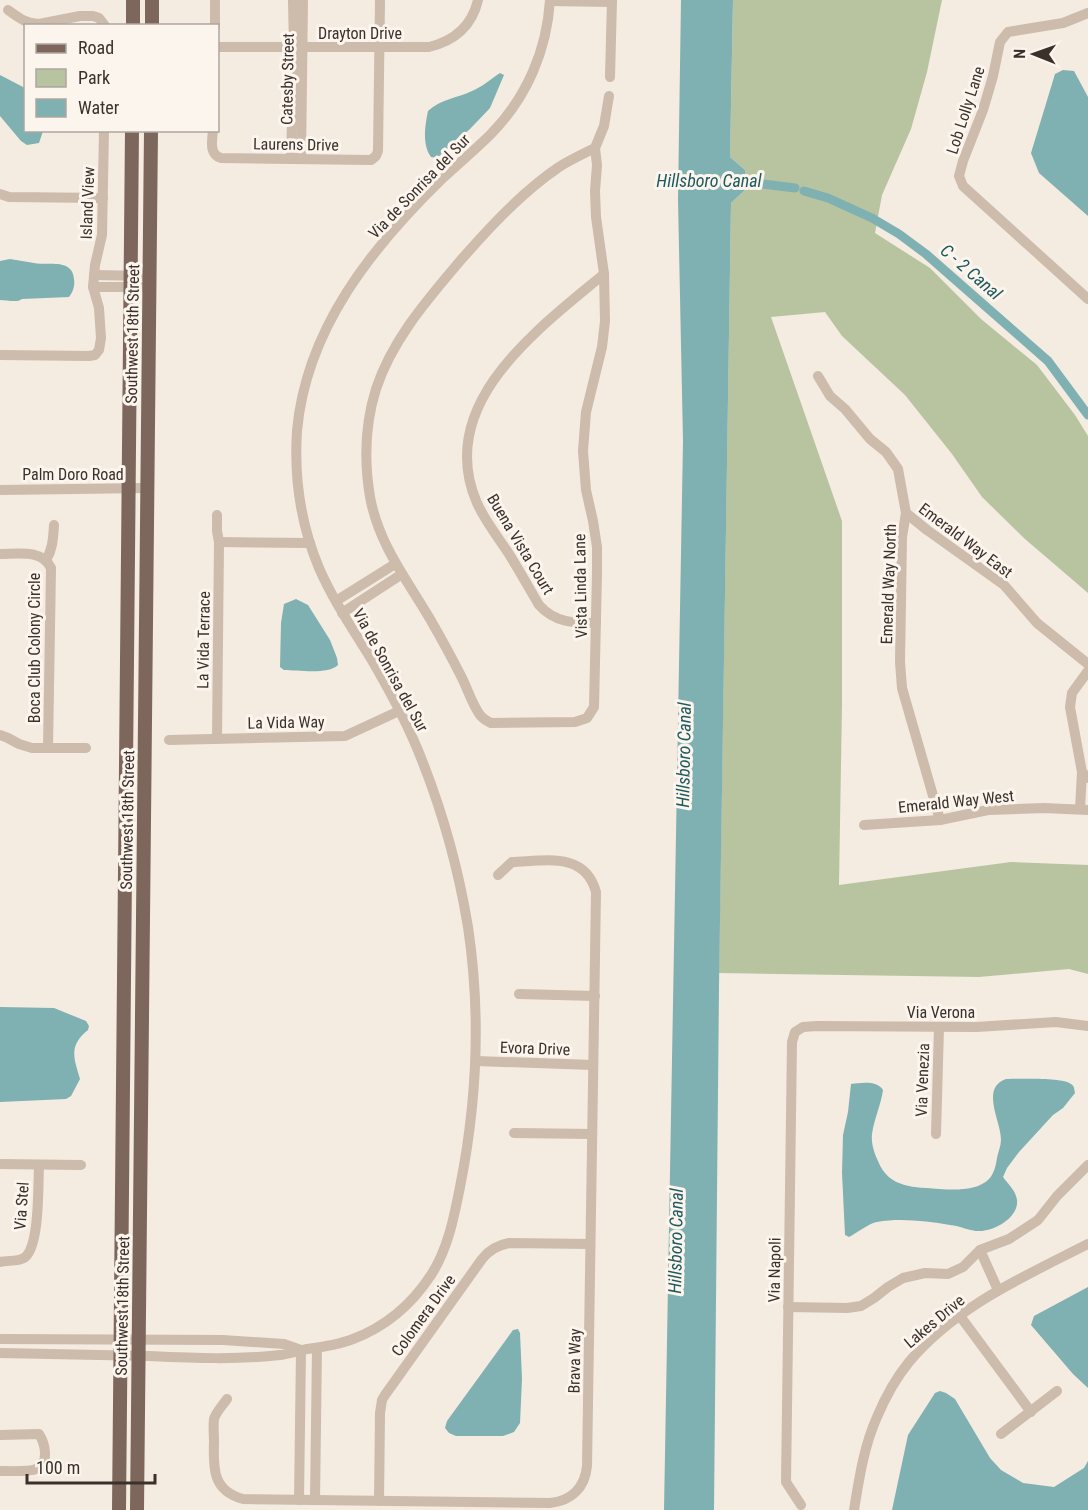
<svg xmlns="http://www.w3.org/2000/svg" width="1088" height="1510" font-family="'Roboto Condensed',sans-serif">
	<rect width="100%" height="100%" fill="#f4ebe1"/>
	<!-- green -->
	<polygon fill="#b8c4a0" points="733,0 942,0 927,72 911,129 882,195 875,233 930,268 981,319 1037,365 1075,415 1088,436 1088,593 1025,539 982,497 952,454 905,395 842,336 825,312 771,317 842,521 842,704 839,885 1011,862 1088,865 1088,974 1069,969 979,977 719,973 731,203 746,189 745,170 730,157"/>
	<!-- water -->
	<g fill="#7fb0b2">
		<polygon points="681,0 733,0 730,157 745,170 746,189 731,203 719,986 714,1510 664,1510 683,441 678,199"/>
		<polygon points="1063,70 1074,71 1088,97 1088,216 1039,173 1031,153 1055,74"/>
		<path d="M 500,73 L 504,75 L 490,108 L 470,129 L 437,158 L 431,157 C 422,144 425,126 428,111 C 441,99 457,98 472,91 C 482,87 491,79 500,73 Z"/>
		<polygon points="0,75 25,88 26,130 43,131 39,143 27,145 21,141 0,116"/>
		<path d="M 10,259 C 18,260 26,262 34,263 C 49,266 72,258 74,279 C 75,286 73,292 69,297 L 22,299 C 17,303 7,300 0,300 L 0,261 Z"/>
		<path d="M 296,599 L 308,605 L 330,640 L 337,658 L 338,665 C 328,675 298,670 284,670 L 280,667 L 281,623 L 284,604 Z"/>
		<path d="M 0,1007 L 54,1008 L 86,1021 L 89,1026 L 88,1030 C 68,1046 74,1058 80,1079 L 71,1096 L 66,1099 L 0,1102 Z"/>
		<path d="M 1006,1079 C 1019,1079 1062,1077 1071,1084 C 1075,1087 1074,1089 1075,1093 L 1063,1108 L 1053,1115 L 1019,1152 L 1007,1168 L 1003,1177 C 1008,1184 1016,1191 1017,1200 C 1019,1217 996,1230 982,1231 C 971,1232 961,1226 950,1225 C 927,1221 900,1218 877,1222 C 869,1223 857,1233 849,1237 L 845,1235 L 842,1173 L 843,1135 L 848,1112 L 851,1084 C 861,1083 877,1080 883,1090 C 881,1105 874,1119 872,1134 C 871,1143 874,1153 878,1161 C 889,1189 915,1187 940,1189 C 955,1190 977,1191 989,1179 C 994,1174 996,1165 997,1158 C 998,1152 1001,1146 1001,1140 C 1001,1121 980,1088 1006,1079 Z"/>
		<polygon points="1088,1287 1088,1388 1073,1374 1031,1325 1034,1316"/>
		<polygon points="518,1329 520,1333 522,1379 520,1423 514,1432 503,1436 456,1436 449,1433 445,1428 447,1421 513,1330"/>
		<polygon points="940,1391 946,1393 955,1399 990,1458 1001,1470 1023,1483 1054,1487 1084,1468 1088,1461 1088,1510 892,1510 908,1435 935,1393"/>
	</g>
	<g fill="none" stroke-linecap="round" stroke-linejoin="round">
		<!-- canal -->
		<g stroke="#7fb0b2" stroke-width="9">
			<polyline points="734,182 755,183"/>
			<polyline points="763,184 795,188"/>
			<polyline points="804,191 828,198 872,218 899,234 926,254 1048,361 1088,415"/>
		</g>
		<!-- minor -->
		<g stroke="#cdbbac" stroke-width="10">
			<polyline points="550,1 612,2"/>
			<path d="M 8,10 C 18,17 26,24 39,24 L 80,16 L 93,16 L 99,18 L 105,26"/>
			<polyline points="1088,13 1063,23 1008,32 1000,42 993,76 983,110 963,161 959,176 963,186 1088,299"/>
			<polyline points="215,26 215,0"/>
			<path d="M 218,47 L 429,47 C 454,41 472,26 478,0"/>
			<polyline points="610,77 612,0"/>
			<path d="M 213,130 C 212,142 209,154 221,158 L 371,160 L 376,156 L 378,151 L 380,0"/>
			<path d="M 595,148 C 583,154 570,160 559,167 C 522,192 489,228 460,261 C 427,300 392,340 376,389 C 365,424 364,461 370,497 C 379,545 406,578 430,619 C 441,638 452,658 462,678 C 468,690 472,704 480,715 C 483,719 487,721 491,723 L 575,722 L 587,718 L 594,707 L 597,573 L 597,547 L 593,521 L 586,490 L 583,451 L 586,412 L 602,347 L 605,321 L 604,274 L 596,217 L 595,191 L 597,165 L 595,148 L 604,126 L 609,96"/>
			<polyline points="291,159 294,48 293,0"/>
			<polyline points="301,159 303,0"/>
			<polyline points="0,194 9,197 103,198"/>
			<polyline points="94,275 149,276"/>
			<polyline points="93,287 149,287"/>
			<polyline points="0,355 89,356 95,355 99,350 101,338 99,308 93,287 95,265 102,235 104,130"/>
			<polyline points="818,376 830,396 845,409 870,439 886,452 898,469 906,513 902,537 900,662 902,688 940,820"/>
			<polyline points="0,490 147,488"/>
			<polyline points="906,513 927,530 1004,585 1037,623 1088,664"/>
			<polyline points="217,515 217,531 219,542 217,738"/>
			<polyline points="219,542 310,543"/>
			<path d="M 0,554 C 18,554 42,549 51,568 L 48,748"/>
			<path d="M 46,560 C 53,549 53,538 54,525"/>
			<polyline points="336,601 395,564"/>
			<polyline points="342,613 402,574"/>
			<path d="M 596,623 C 574,623 555,623 539,605 C 529,588 519,570 509,554 C 498,537 485,521 477,503 C 434,404 538,329 604,274"/>
			<polyline points="1088,671 1072,693 1070,707 1082,772 1088,778"/>
			<polyline points="0,735 8,738 19,744 32,748 86,748"/>
			<polyline points="169,740 345,736 399,711"/>
			<polyline points="1080,809 1082,772"/>
			<polyline points="864,825 940,820 988,810 1044,808 1088,810"/>
			<polyline points="519,994 595,996"/>
			<polyline points="476,1061 593,1065"/>
			<polyline points="514,1133 592,1134"/>
			<polyline points="936,1134 939,1027"/>
			<polyline points="0,1164 81,1165"/>
			<polyline points="980,1250 998,1290"/>
			<path d="M 0,1262 C 7,1260 17,1262 24,1258 C 40,1248 38,1184 39,1165"/>
			<polyline points="788,1307 847,1308 861,1306 874,1298 888,1287 903,1278 925,1273 948,1274 963,1267 980,1250 1009,1239 1038,1220 1057,1196 1088,1165"/>
			<polyline points="960,1316 1031,1412"/>
			<polyline points="0,1339 223,1340 284,1344 301,1350"/>
			<path d="M 0,1353 C 50,1354 100,1355 149,1356 C 193,1358 237,1360 280,1355 C 289,1354 298,1351 307,1349 C 323,1347 338,1345 353,1339 C 385,1327 412,1304 431,1275 C 448,1249 454,1217 460,1187 C 477,1102 481,1014 468,927 C 458,866 441,806 417,748 C 404,717 387,686 370,657 C 352,628 333,600 319,568 C 301,525 294,477 297,431 C 306,329 372,247 443,178 C 459,163 476,149 491,134 C 527,97 547,50 550,0"/>
			<path d="M 227,1399 C 223,1405 216,1412 214,1419 C 213,1426 214,1435 214,1442 C 213,1469 213,1491 243,1499 L 550,1503 C 571,1501 585,1488 587,1466 L 596,892 C 585,851 544,861 512,862 L 498,875"/>
			<polyline points="1001,1434 1057,1391"/>
			<path d="M 0,1435 L 39,1434 C 45,1443 50,1464 36,1469 C 30,1472 7,1471 0,1471"/>
			<polyline points="299,1500 301,1350"/>
			<polyline points="315,1500 317,1348"/>
			<path d="M 379,1501 L 380,1413 L 382,1400 L 385,1395 L 482,1259 C 489,1250 498,1245 509,1243 L 590,1244"/>
			<polyline points="801,1505 786,1482 792,1042 795,1032 803,1027 817,1026 976,1027 1056,1022 1088,1026"/>
			<path d="M 854,1510 C 859,1479 864,1446 877,1417 C 885,1398 896,1378 909,1362 C 956,1306 1025,1276 1088,1244"/>
		</g>
		<!-- major -->
		<g stroke="#7d675c" stroke-width="14">
			<polyline points="133,26 133,0"/>
			<polyline points="152,26 152,0"/>
			<polyline points="119,1510 132,130"/>
			<polyline points="137,1510 151,130"/>
		</g>
	</g>
	<g text-anchor="middle" stroke-width="6" stroke-linejoin="round" paint-order="stroke">
		<!-- street labels -->
		<g font-size="16" fill="#3b302b" stroke="#fbf5ee">
			<text x="360" y="39">Drayton Drive</text>
			<text transform="translate(287 79) rotate(-89)" y="6">Catesby Street</text>
			<text transform="translate(965 110) rotate(-72)" y="6">Lob Lolly Lane</text>
			<text transform="translate(296 144) rotate(1)" y="6">Laurens Drive</text>
			<text transform="translate(419 186) rotate(-46)" y="6">Via de Sonrisa del Sur</text>
			<text transform="translate(87 203) rotate(-88)" y="6">Island View</text>
			<text transform="translate(132 334) rotate(-89)" y="6">Southwest 18th Street</text>
			<text x="73" y="480">Palm Doro Road</text>
			<text transform="translate(966 540) rotate(37)" y="6">Emerald Way East</text>
			<text transform="translate(521 544) rotate(59)" y="6">Buena Vista Court</text>
			<text transform="translate(888 584) rotate(-88)" y="6">Emerald Way North</text>
			<text transform="translate(580 586) rotate(-91)" y="6">Vista Linda Lane</text>
			<text transform="translate(203 640) rotate(-89)" y="6">La Vida Terrace</text>
			<text transform="translate(34 648) rotate(-90)" y="6">Boca Club Colony Circle</text>
			<text transform="translate(391 670) rotate(61)" y="6">Via de Sonrisa del Sur</text>
			<text transform="translate(286 722) rotate(-1)" y="6">La Vida Way</text>
			<text transform="translate(956 801) rotate(-6)" y="6">Emerald Way West</text>
			<text transform="translate(127 820) rotate(-89)" y="6">Southwest 18th Street</text>
			<text x="941" y="1018">Via Verona</text>
			<text transform="translate(535 1048) rotate(2)" y="6">Evora Drive</text>
			<text transform="translate(922 1080) rotate(-88)" y="6">Via Venezia</text>
			<text transform="translate(21 1206) rotate(-86)" y="6">Via Stel</text>
			<text transform="translate(774 1270) rotate(-89)" y="6">Via Napoli</text>
			<text transform="translate(122 1306) rotate(-89)" y="6">Southwest 18th Street</text>
			<text transform="translate(423 1315) rotate(-54)" y="6">Colomera Drive</text>
			<text transform="translate(934 1321) rotate(-40)" y="6">Lakes Drive</text>
			<text transform="translate(574 1361) rotate(-89)" y="6">Brava Way</text>
		</g>
		<!-- water labels -->
		<g font-size="18" font-style="italic" fill="#1f5a5e" stroke="#fbf5ee">
			<text x="709" y="187">Hillsboro Canal</text>
			<text transform="translate(971 272) rotate(41)" y="6">C - 2 Canal</text>
			<text transform="translate(684 755) rotate(-89)" y="6">Hillsboro Canal</text>
			<text transform="translate(676 1241) rotate(-89)" y="6">Hillsboro Canal</text>
		</g>
	</g>
	<!-- legend -->
	<rect x="24" y="24" width="195" height="108" fill="#fbf5ee" stroke="#aea6a0" stroke-width="1.5"/>
	<rect x="36" y="44" width="30" height="9" fill="#7d675c" stroke="#aea6a0" stroke-width="1.5"/>
	<text x="78" y="54" font-size="18" fill="#3b302b">Road</text>
	<rect x="36" y="69" width="30" height="18" fill="#b8c4a0" stroke="#aea6a0" stroke-width="1.5"/>
	<text x="78" y="84" font-size="18" fill="#3b302b">Park</text>
	<rect x="36" y="99" width="30" height="18" fill="#7fb0b2" stroke="#aea6a0" stroke-width="1.5"/>
	<text x="78" y="114" font-size="18" fill="#3b302b">Water</text>
	<!-- north arrow -->
	<g transform="translate(1034 54) rotate(271)" stroke="#fbf5ee" stroke-width="4.5" paint-order="stroke">
	<path d="M0-4.5L10 22L0 15L-10 22Z" fill="#3b302b"/>
	<text y="-9" font-size="16" font-weight="bold" text-anchor="middle" fill="#3b302b">N</text>
	</g>
	<!-- scale -->
	<path d="M27 1474v9h128v-9" fill="none" stroke="#3b302b" stroke-width="3"/>
	<text x="36" y="1474" font-size="18" fill="#3b302b" stroke="#fbf5ee" stroke-width="4.5" paint-order="stroke">100 m</text>
</svg>
